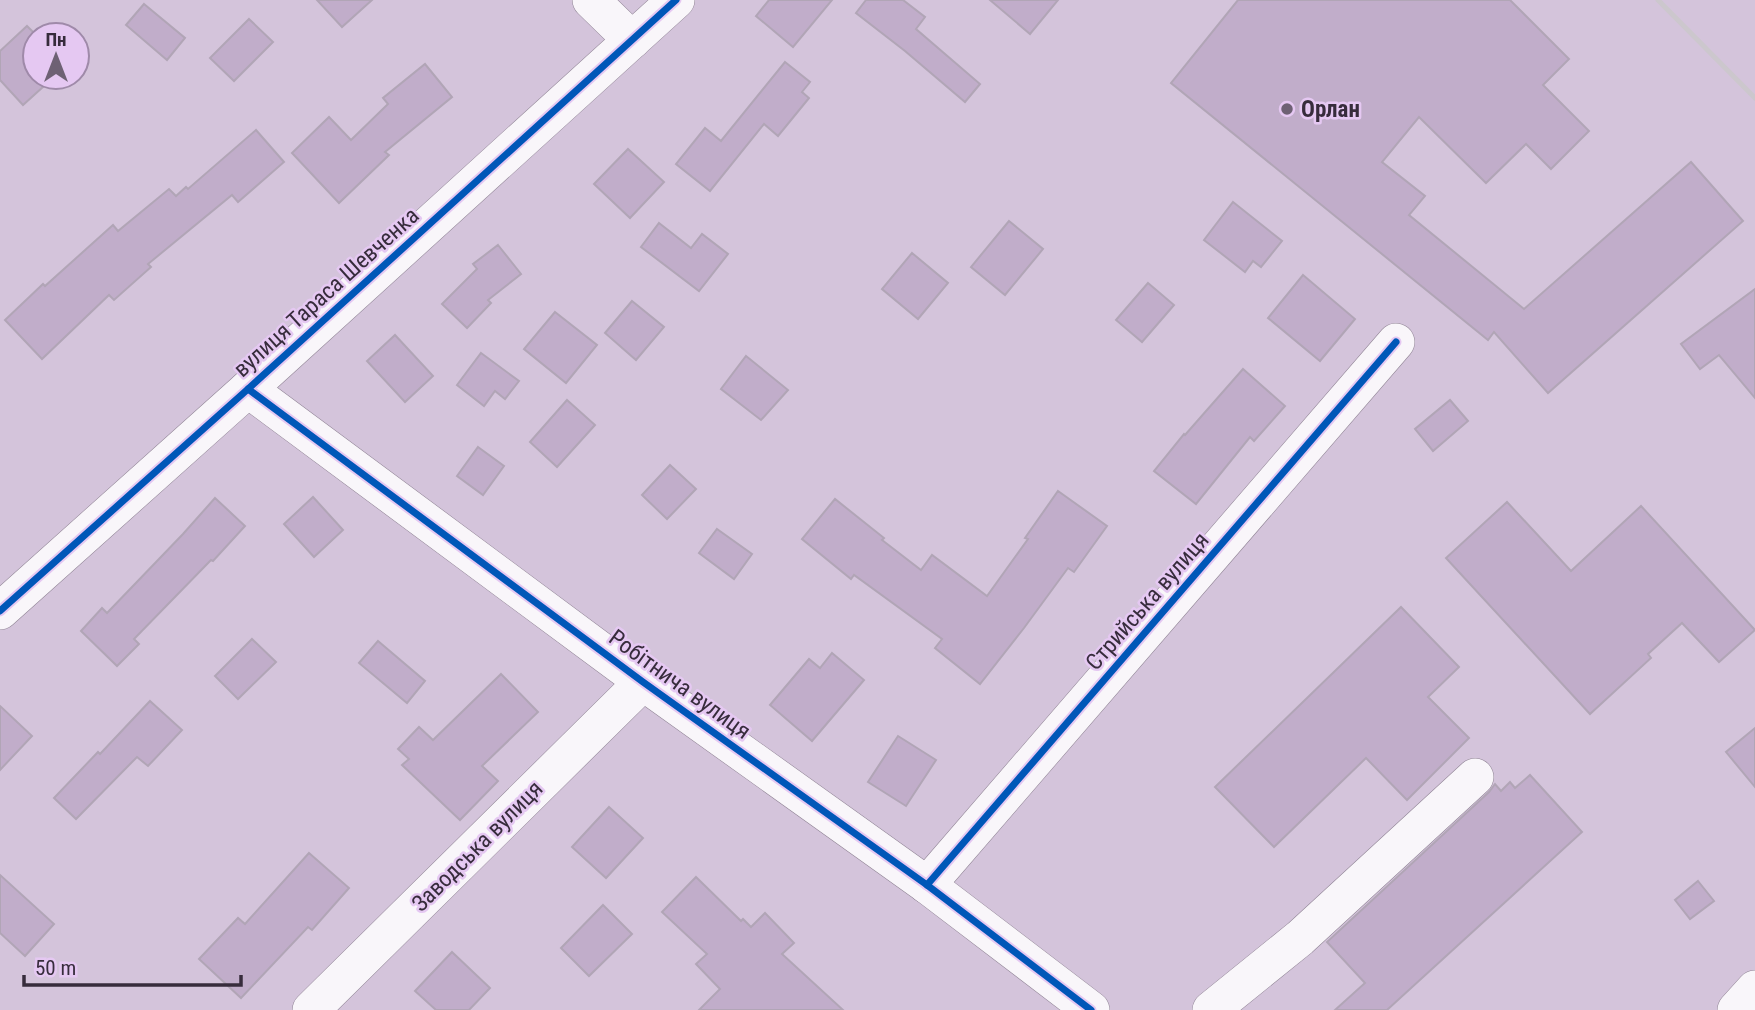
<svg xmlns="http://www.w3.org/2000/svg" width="1755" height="1010" font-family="'Roboto Condensed',sans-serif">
	<rect width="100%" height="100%" fill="#d4c4db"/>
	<!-- building -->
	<g fill="#c1adca" stroke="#b1a5b6" stroke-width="2">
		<polygon points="317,0 372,0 342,27"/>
		<polygon points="769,0 832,0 793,47 756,16"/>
		<polygon points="866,0 903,0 925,17 916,29 980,84 965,102 905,51 856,13"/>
		<polygon points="990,0 1058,0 1030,34"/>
		<polygon points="1238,0 1510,0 1569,59 1543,85 1589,131 1551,169 1526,144 1486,183 1419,117 1382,162 1425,196 1409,215 1524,309 1691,162 1743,221 1548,393 1494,332 1488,340 1171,83"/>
		<polygon points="144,4 185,38 167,60 126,25"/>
		<polygon points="249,19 273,42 234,81 210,58"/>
		<polygon points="27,26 36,35 35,77 54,77 23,105 0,80 0,51"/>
		<polygon points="785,62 810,82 802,92 809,98 778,136 764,124 710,191 676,164 705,128 721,141"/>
		<polygon points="425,64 452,97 385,152 389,155 339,203 292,153 329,117 351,140 388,104 383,98"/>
		<polygon points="256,130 284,162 238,202 232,195 148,264 151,267 114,300 109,295 42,359 5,320 43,284 45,286 113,225 118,231 169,189 176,196 186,187 188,189"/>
		<polygon points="628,149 664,182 630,218 594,184"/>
		<polygon points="1233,202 1282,241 1261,267 1253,261 1245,272 1204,240"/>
		<polygon points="1009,221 1043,249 1005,295 971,267"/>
		<polygon points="659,223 691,248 702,234 728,254 699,291 641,247"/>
		<polygon points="498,245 521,274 488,300 491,303 467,328 442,304 477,269 473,264"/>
		<polygon points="912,253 948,283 918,319 882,289"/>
		<polygon points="1303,275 1355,319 1320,361 1268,318"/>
		<polygon points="1148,283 1174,305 1142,342 1116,320"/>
		<polygon points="1755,289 1755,398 1719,355 1700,369 1681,344"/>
		<polygon points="632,301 664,327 636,360 605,333"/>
		<polygon points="555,312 597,345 566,383 524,349"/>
		<polygon points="395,335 433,376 405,402 367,361"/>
		<polygon points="481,353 519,381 505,399 495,391 484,406 457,385"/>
		<polygon points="746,356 788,390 761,420 721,389"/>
		<polygon points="1243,369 1285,406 1254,441 1250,437 1196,504 1154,471 1184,434 1185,435"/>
		<polygon points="567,400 595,425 557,467 530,442"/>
		<polygon points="1450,400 1468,421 1433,451 1415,429"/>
		<polygon points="478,447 504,466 483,495 457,476"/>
		<polygon points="670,465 696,489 667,519 642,495"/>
		<polygon points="1058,491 1107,526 1074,572 1068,568 1024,628 980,684 935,648 942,639 854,575 851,579 802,539 835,499 884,538 882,540 921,570 932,555 987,596 1028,539 1025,538"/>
		<polygon points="313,497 343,530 314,557 284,524"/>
		<polygon points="215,498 245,526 213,561 211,560 134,639 139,644 117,666 81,631 102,608 107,613 183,534"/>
		<polygon points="1507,502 1571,571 1641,506 1755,630 1719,662 1682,623 1648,654 1651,658 1590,714 1446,558"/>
		<polygon points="717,529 752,554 734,579 699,553"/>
		<polygon points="1401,607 1459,667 1428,697 1469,738 1407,800 1366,758 1274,847 1215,787"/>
		<polygon points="252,639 276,662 238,699 215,676"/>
		<polygon points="378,641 425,681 407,703 359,663"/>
		<polygon points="832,653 864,680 812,741 770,705 809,659 820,668"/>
		<polygon points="501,674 538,712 482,766 498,781 460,820 402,765 409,759 398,749 419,727 433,740"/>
		<polygon points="150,701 182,730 148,766 137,757 76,819 54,798 98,752 100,754"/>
		<polygon points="0,706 32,736 0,770"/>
		<polygon points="1755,728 1755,787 1726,752"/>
		<polygon points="898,736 936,760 906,806 868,782"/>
		<polygon points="1530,775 1582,832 1387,1010 1335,1010 1365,983 1327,942 1489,792 1495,784 1501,791 1510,782 1515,788"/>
		<polygon points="609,807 643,838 606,878 572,847"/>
		<polygon points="309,853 349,888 312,930 308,927 241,998 199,959 238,918 245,924"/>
		<polygon points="0,875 54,924 25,956 0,933"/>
		<polygon points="696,877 741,921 743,919 751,927 765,913 794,943 782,954 843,1010 699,1010 720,989 696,964 707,954 662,912"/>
		<polygon points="1698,881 1714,901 1690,919 1675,900"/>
		<polygon points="603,905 632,934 589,976 561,948"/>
		<polygon points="452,952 490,988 469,1010 436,1010 415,991"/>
	</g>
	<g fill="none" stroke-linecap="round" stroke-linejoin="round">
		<defs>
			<g id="minor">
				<polyline points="591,0 632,40"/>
				<polyline points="248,389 643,682 927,885 1091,1010"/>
				<polyline points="0,611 248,389 676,0"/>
				<polyline points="927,885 1396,342"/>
				<polyline points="311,1010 643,682"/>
				<polyline points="1211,1010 1300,938 1475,777"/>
				<polyline points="1736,1010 1755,989"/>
			</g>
		</defs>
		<!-- minor casing -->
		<use href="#minor" stroke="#908495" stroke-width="38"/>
		<!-- minor -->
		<use href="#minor" stroke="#f9f6fa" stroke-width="37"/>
		<!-- rail -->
		<polyline stroke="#ccc7cd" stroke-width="5" points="1658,0 1755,98"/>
		<defs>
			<g id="cycleway">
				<polyline points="248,389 643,682 927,885 1091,1010"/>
				<polyline points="0,611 248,389 676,0"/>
				<polyline points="927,885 1396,342"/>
			</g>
		</defs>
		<!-- cycleway casing -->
		<use href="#cycleway" stroke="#e5c8f2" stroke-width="11"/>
		<!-- cycleway -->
		<use href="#cycleway" stroke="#0057b8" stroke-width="7"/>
	</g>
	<!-- markers -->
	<circle fill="#6e6174" stroke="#e5c8f2" stroke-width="2.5" cx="1287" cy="109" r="7"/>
	<g text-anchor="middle" stroke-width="5" stroke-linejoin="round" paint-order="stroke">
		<!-- poi labels -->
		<g font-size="23" font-weight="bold" fill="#372c3c" stroke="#e5c8f2" text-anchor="start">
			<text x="1301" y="117">Орлан</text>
		</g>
		<!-- street labels -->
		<g font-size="23" fill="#372c3c" stroke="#e5c8f2">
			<text transform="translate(326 292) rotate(-42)" y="8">вулиця Тараса Шевченка</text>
			<text transform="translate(1147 601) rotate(-49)" y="8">Стрийська вулиця</text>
			<text transform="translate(680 684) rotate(36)" y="8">Робітнича вулиця</text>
			<text transform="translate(477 846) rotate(-45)" y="8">Заводська вулиця</text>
		</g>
	</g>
	<!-- north arrow -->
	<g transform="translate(56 56)"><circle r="33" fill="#e5c8f2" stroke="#9f8aa9" stroke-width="2"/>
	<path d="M0-5L12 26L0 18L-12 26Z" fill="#6e6174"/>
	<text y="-10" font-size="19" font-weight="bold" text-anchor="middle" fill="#372c3c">Пн</text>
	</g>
	<!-- scale -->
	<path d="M24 975v10h217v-10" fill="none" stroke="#372c3c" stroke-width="3.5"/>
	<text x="35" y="975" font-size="21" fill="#372c3c" stroke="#e5c8f2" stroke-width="5" paint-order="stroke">50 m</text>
</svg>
